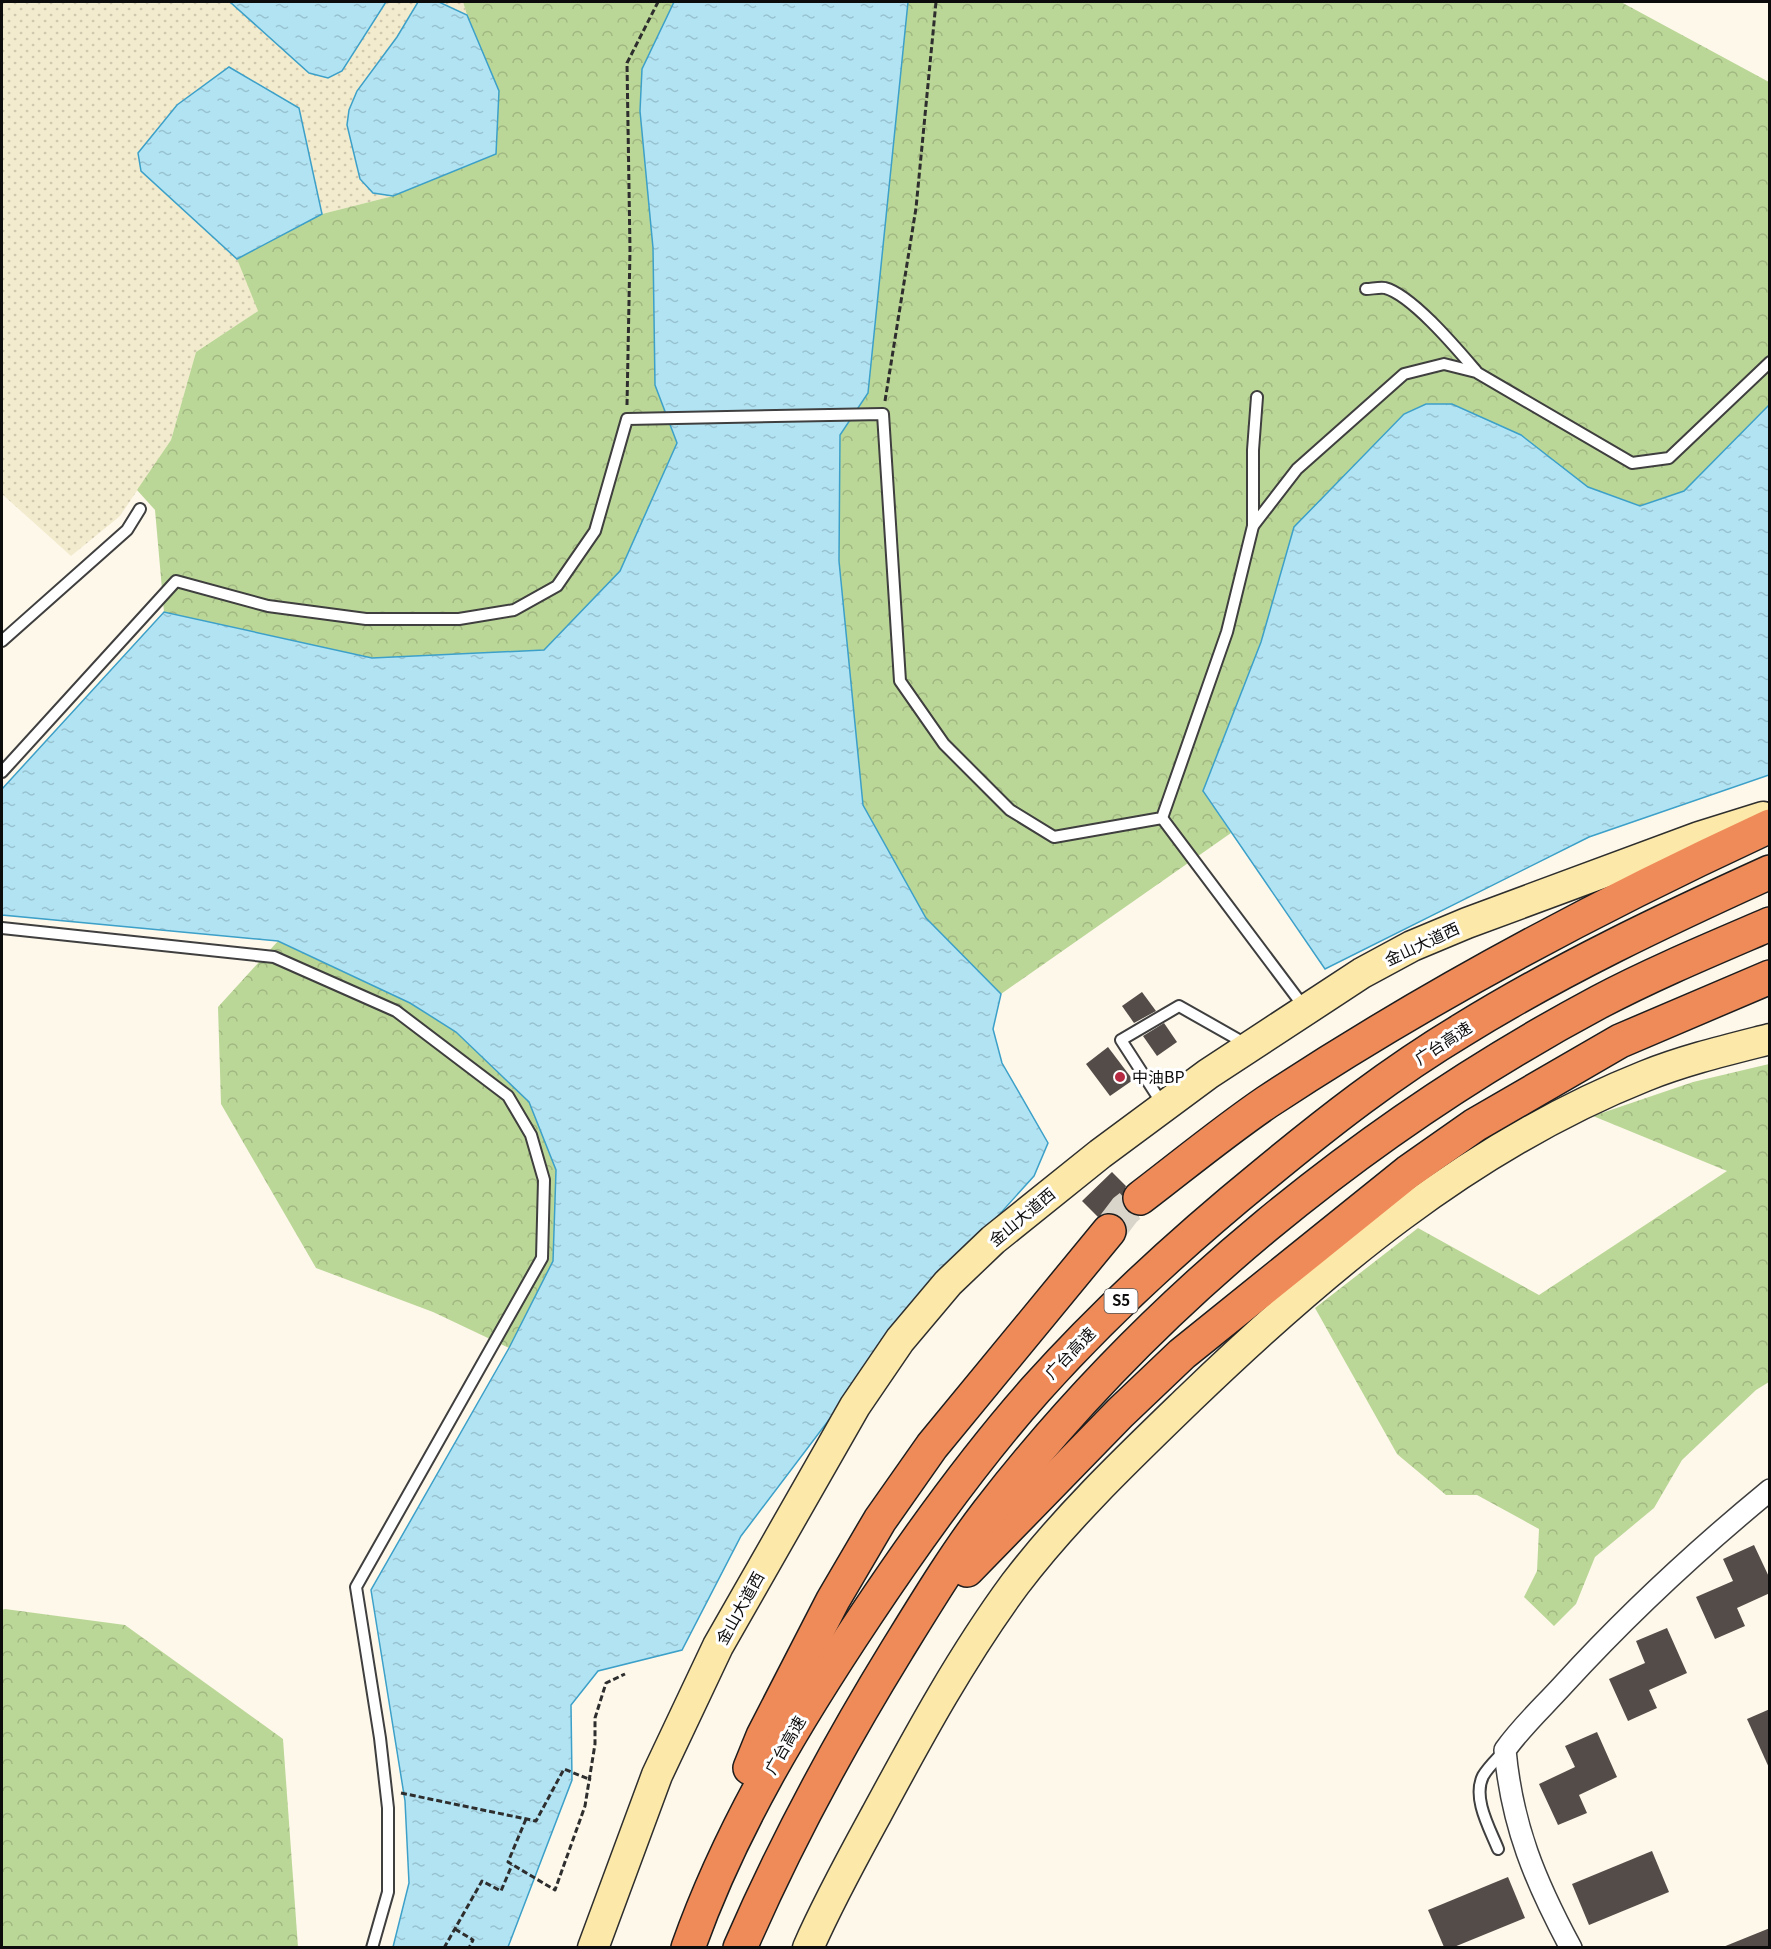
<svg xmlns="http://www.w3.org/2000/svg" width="1771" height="1949" font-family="Georgia,'Noto Sans SC',serif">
	<defs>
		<pattern id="farmland-dots" width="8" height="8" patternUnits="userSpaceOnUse" patternTransform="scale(1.5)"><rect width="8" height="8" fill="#f3ebcd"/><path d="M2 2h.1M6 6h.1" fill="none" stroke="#cfc8af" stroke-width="1.8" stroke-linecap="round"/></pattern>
		<pattern id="forest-crowns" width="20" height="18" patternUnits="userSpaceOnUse" patternTransform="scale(1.5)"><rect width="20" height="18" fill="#bbd797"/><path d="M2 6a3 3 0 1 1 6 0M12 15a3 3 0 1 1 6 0" fill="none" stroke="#a0b781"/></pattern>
		<pattern id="water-ripples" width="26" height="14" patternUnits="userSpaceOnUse" patternTransform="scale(1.5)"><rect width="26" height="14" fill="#b2e3f3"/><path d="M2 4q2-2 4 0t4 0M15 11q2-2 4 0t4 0" fill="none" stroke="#98c2cf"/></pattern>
	</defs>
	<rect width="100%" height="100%" fill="#fef8eb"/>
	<!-- farmland -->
	<polygon fill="url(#farmland-dots)" points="2,2 463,2 467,15 393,196 322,214 258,311 196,352 171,440 120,516 71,556 2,494"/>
	<!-- forest -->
	<g fill="url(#forest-crowns)">
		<polygon points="463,2 674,2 642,69 640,111 653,248 655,385 677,443 620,571 544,650 372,658 164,612 155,510 137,490 171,440 196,352 258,311 237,259 322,214 393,196 467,15"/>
		<polygon points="908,2 1621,2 1769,82 1769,405 1684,491 1640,506 1588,487 1521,435 1294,527 1261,642 1203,791 1231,833 1001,994 926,918 863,805 839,561 840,435 868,393"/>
		<polygon points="278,941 410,1003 456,1032 529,1102 556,1170 553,1261 509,1348 433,1312 316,1268 221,1104 218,1007"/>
		<polygon points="1769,1064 1769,1382 1756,1390 1682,1460 1654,1508 1595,1557 1576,1604 1554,1626 1524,1597 1537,1571 1539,1529 1477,1495 1446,1495 1397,1454 1315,1308 1418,1228 1539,1295 1727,1171 1593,1116 1693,1082"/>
		<polygon points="5,1609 125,1625 283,1739 298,1947 2,1947 2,1610"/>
	</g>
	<!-- water -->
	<g fill="url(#water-ripples)" stroke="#3ca0c8" stroke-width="1.5">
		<polygon points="230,2 386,2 342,71 328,78 309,73"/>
		<polygon points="418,2 439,2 467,15 499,91 496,154 393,196 373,193 360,179 347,125 349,110 357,91 397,37"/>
		<polygon points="674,2 908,2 868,393 840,435 839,561 863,805 926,918 1001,994 993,1029 1002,1063 1048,1143 1034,1176 906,1318 741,1536 682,1650 598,1671 571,1705 572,1780 508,1947 393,1947 409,1883 405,1801 371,1590 509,1348 553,1261 556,1170 529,1102 456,1032 410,1003 278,941 2,915 2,789 164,612 372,658 544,650 620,571 677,443 655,385 653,248 640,111 642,69"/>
		<polygon points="229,67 299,108 322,214 237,259 141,171 138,153 177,105"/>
		<polygon points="1426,404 1452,404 1521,435 1588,487 1640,506 1684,491 1769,405 1769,775 1589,837 1325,969 1203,791 1261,642 1294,527 1404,414"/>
	</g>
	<!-- building -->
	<g fill="#544c49">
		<polygon points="1142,992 1156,1011 1134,1023 1122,1006"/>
		<polygon points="1164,1023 1177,1042 1157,1056 1143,1036"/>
		<polygon points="1108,1047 1133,1080 1110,1096 1086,1064"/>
		<polygon points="1112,1172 1126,1186 1121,1200 1125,1209 1139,1216 1127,1227 1120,1216 1112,1212 1098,1217 1082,1201"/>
		<polygon points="1754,1545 1770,1579 1770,1593 1737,1608 1745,1626 1715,1639 1696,1597 1733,1581 1723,1559"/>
		<polygon points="1667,1628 1687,1673 1649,1690 1657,1708 1628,1721 1609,1679 1645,1663 1636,1641"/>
		<polygon points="1770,1709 1770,1770 1747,1719"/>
		<polygon points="1597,1732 1617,1777 1579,1795 1587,1813 1558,1825 1539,1784 1575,1767 1565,1746"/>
		<polygon points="1652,1851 1669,1892 1589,1925 1572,1884"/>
		<polygon points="1508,1877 1525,1918 1454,1947 1444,1947 1428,1910"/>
		<polygon points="1770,1928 1770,1947 1723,1947"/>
	</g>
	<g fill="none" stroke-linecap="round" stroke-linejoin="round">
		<!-- motorway-tunnel -->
		<polyline stroke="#dad5ca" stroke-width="33" stroke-dasharray="33 16" stroke-linecap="butt" points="1109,1231 1125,1210 1140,1198"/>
		<defs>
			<g id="service">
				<path d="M 1366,289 C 1371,289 1380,287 1385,288 C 1412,295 1458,350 1476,371"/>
				<polyline points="1253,526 1253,450 1257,397"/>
				<polyline points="2,641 127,530 140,509"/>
				<polyline points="2,772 176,581 268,606 366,619 459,619 514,610 557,586 595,531 627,419 883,414 900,681 944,744 1010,810 1054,837 1162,818 1227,632 1253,526 1297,469 1404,374 1444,364 1476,372 1632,463 1669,458 1770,362"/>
				<polyline points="1162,818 1304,1007"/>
				<polyline points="2,928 274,957 396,1011 508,1096 531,1135 544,1180 542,1258 356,1587 380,1738 388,1808 388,1892 372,1948"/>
				<polyline points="1163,1105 1121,1040 1179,1006 1246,1044"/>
				<path d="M 1498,1849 C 1490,1829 1472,1798 1483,1776 C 1488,1767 1498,1758 1505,1750"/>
			</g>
			<path id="minor" d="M 1571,1948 C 1535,1881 1512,1826 1505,1750 C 1522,1726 1543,1707 1563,1685 C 1627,1615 1697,1550 1770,1490"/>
			<g id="secondary">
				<polyline points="593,1948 657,1775 718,1646 855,1406 900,1340 948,1283 993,1240 1100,1154 1208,1074 1362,973 1412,946 1467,923 1699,837 1763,817"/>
				<path d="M 808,1948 C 828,1902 853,1857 877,1813 C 919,1735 962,1656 1015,1584 C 1066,1517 1128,1458 1189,1399 C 1323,1270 1469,1146 1645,1076 C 1685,1060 1727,1050 1770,1039"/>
			</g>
			<g id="motorway">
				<path d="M 1140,1198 C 1182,1166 1223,1132 1267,1102 C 1426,997 1597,906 1770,826"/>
				<polyline points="967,1570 1120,1413 1182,1354 1408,1172 1475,1125 1620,1041 1770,977"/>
				<polyline points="750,1768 763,1736 833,1600 880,1520 932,1446 1109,1231"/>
				<path d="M 688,1948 C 730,1829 796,1720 866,1615 C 918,1537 973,1460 1036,1389 C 1106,1311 1184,1240 1265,1174 C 1328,1122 1392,1072 1462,1030 C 1561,969 1664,920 1770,872"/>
				<path d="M 740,1948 C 785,1844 838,1746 897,1650 C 926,1603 955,1555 988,1512 C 1149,1303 1367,1126 1599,1002 C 1654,973 1712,949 1770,924"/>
			</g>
		</defs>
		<!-- service casing -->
		<use href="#service" stroke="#3f3f3f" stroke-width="14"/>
		<!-- minor casing -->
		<use href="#minor" stroke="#3f3f3f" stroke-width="24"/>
		<!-- secondary casing -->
		<use href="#secondary" stroke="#2e2e2e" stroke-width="33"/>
		<!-- motorway casing -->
		<use href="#motorway" stroke="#1d1d1d" stroke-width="36"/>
		<!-- path -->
		<g stroke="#2e2e2e" stroke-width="3" stroke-dasharray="6 3" stroke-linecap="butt">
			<polyline points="885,401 916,208 936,2"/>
			<polyline points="627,405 630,250 627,63 658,2"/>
			<polyline points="401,1793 536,1821 564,1769 591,1780"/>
			<polyline points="526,1819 508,1862 555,1890 585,1806 595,1744 595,1718 606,1683 625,1674"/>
			<polyline points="455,1929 473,1940 469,1948"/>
			<polyline points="444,1948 482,1881 501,1891 512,1865"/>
		</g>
		<!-- service -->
		<use href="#service" stroke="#fff" stroke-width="10"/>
		<!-- minor -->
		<use href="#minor" stroke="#fff" stroke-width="21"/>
		<!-- secondary -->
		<use href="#secondary" stroke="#fce9a9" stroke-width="30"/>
		<!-- motorway -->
		<use href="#motorway" stroke="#ef8b59" stroke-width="33"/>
	</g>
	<!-- markers -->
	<circle fill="#b62a41" stroke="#fff" stroke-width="2" cx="1120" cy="1077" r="6"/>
	<g text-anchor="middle" stroke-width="6" stroke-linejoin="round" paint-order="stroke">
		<!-- shield labels -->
		<rect fill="#fff" stroke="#555" stroke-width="1.5" x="1104.5" y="1289" width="33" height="24" rx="4.5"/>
		<g font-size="15" font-weight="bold" fill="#0c0c0c">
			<text x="1121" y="1306">S5</text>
		</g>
		<!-- street labels -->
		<g font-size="16" fill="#0c0c0c" stroke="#fff">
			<text transform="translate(1422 944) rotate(-25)" y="6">金山大道西</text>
			<text transform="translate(1443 1043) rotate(-33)" y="6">广台高速</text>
			<text transform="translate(1022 1217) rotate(-40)" y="6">金山大道西</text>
			<text transform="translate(1070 1353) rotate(-46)" y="6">广台高速</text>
			<text transform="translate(740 1608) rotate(-61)" y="6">金山大道西</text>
			<text transform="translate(785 1745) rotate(-60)" y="6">广台高速</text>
		</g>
		<!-- poi labels -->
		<g font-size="16" fill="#0c0c0c" stroke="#fff" text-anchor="start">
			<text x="1132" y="1083">中油BP</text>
		</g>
	</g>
	<!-- border -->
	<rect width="1771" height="1949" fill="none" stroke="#0c0c0c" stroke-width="6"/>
</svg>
